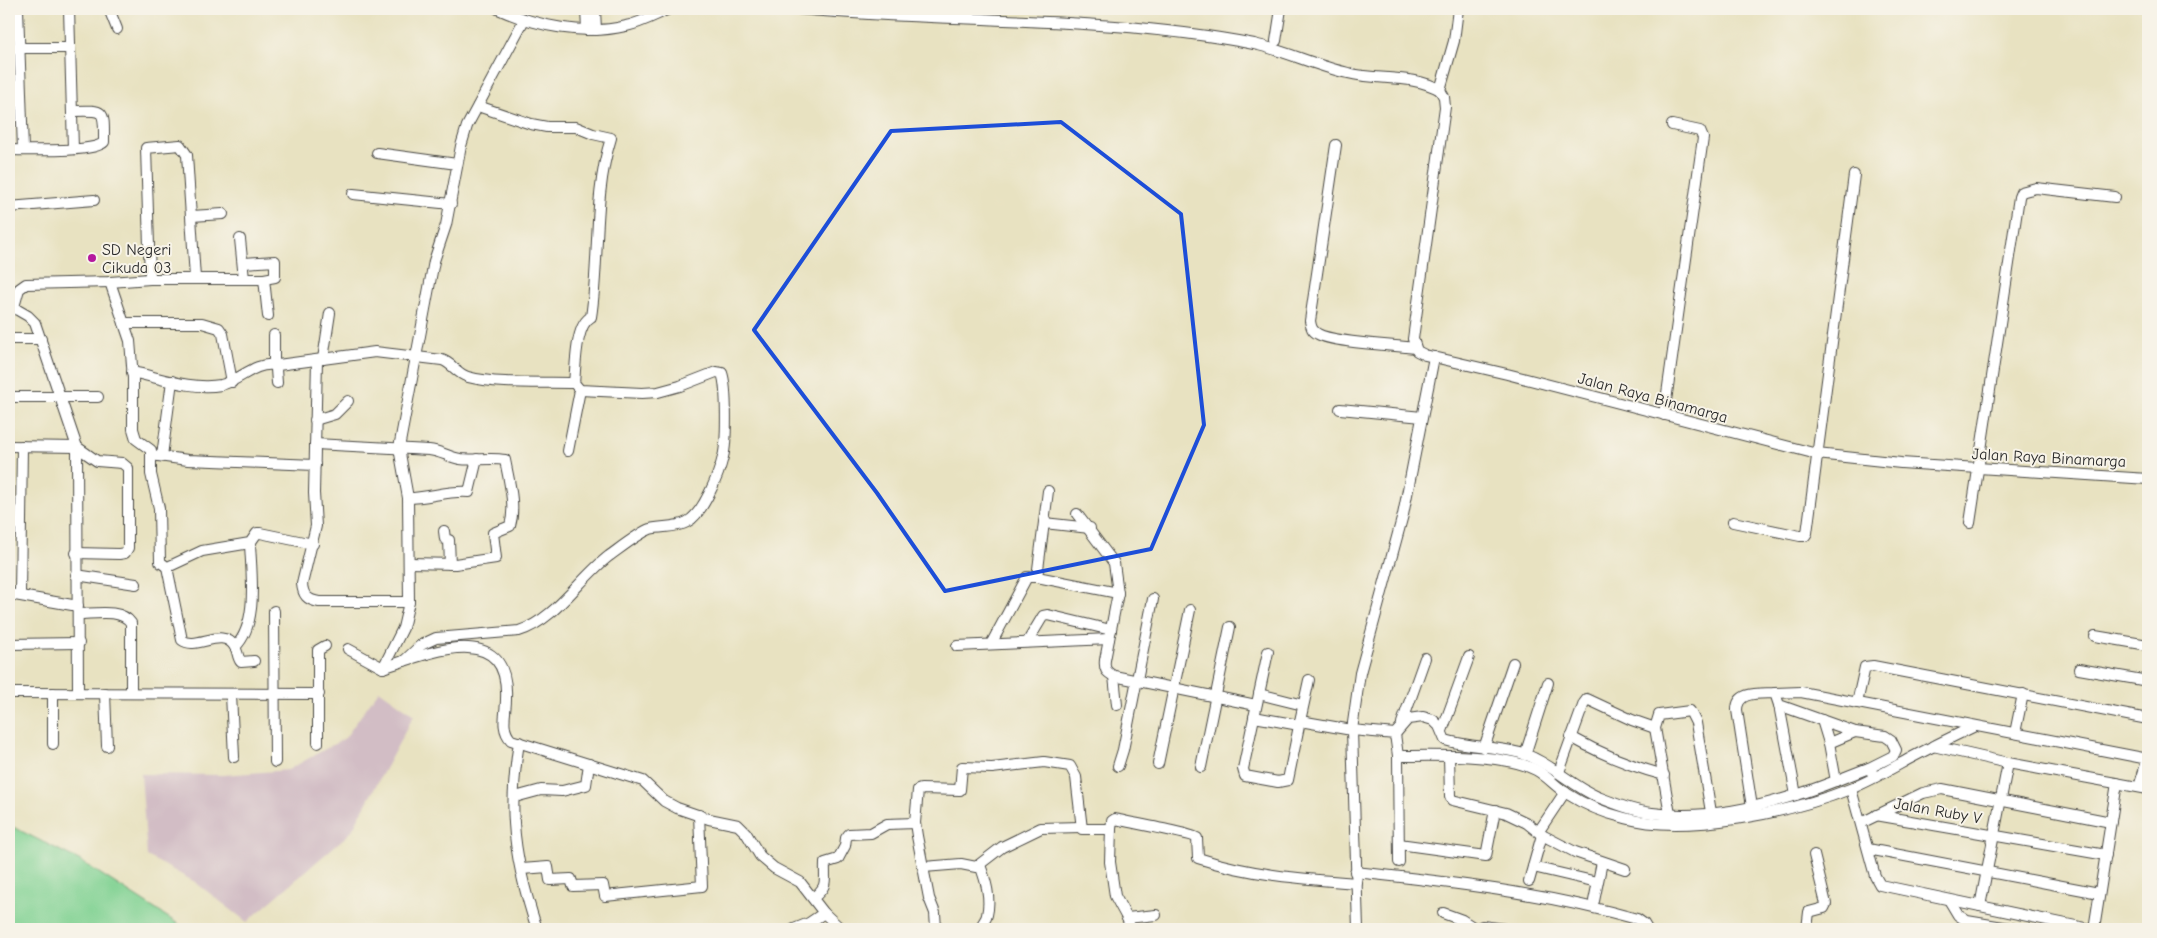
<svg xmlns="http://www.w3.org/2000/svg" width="2157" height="938" font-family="'Comic Neue',sans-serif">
	<rect width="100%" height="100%" fill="#f7f3e8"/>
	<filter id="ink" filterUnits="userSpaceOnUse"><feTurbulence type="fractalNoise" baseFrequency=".02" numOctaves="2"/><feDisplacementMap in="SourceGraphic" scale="10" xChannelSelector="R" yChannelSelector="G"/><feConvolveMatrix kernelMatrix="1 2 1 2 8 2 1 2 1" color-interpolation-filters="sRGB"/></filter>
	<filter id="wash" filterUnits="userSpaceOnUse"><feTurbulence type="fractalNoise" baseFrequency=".0096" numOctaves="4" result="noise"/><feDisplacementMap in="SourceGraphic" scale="20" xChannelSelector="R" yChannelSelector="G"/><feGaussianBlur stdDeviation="1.12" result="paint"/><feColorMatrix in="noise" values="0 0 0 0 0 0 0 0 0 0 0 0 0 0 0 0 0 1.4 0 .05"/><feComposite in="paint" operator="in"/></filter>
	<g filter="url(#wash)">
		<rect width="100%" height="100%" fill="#e8e2c1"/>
		<!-- industrial -->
		<polygon fill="#d2bdc5" points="379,690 414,715 351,832 247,922 195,882 147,856 141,774 223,775 288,770 345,738"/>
		<!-- green -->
		<polygon fill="#81d293" stroke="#567e5f" points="9,825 79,860 186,929 9,929"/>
	</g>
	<g filter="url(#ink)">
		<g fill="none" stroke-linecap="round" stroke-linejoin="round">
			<defs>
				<g id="minor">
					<polyline points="18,9 23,150"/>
					<polyline points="69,9 73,149"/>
					<polyline points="109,9 117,29"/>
					<path d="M 498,9 C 536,26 585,36 626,26 C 641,23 655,15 669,9"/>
					<polyline points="586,9 587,30"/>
					<polyline points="595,9 596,30"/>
					<path d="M 798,9 C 950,23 1104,15 1254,44 C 1286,51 1316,66 1348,73 C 1378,81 1413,74 1440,90"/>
					<polyline points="1276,41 1281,9"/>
					<polyline points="9,48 70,48"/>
					<polyline points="1440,90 1444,97 1445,107 1413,339 1417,351 1425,355 1507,374 1817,454 1901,463 2148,479"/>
					<polyline points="1440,90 1454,41 1458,9"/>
					<path d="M 478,106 L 531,124 L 547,127 L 576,127 L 593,134 L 611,138 C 593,195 600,258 591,317 C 575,325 576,366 574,383"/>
					<path d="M 1336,145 L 1310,321 C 1311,327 1312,331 1318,334 C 1334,343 1394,345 1415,348"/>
					<path d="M 9,150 C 27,150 94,153 104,142 C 104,109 106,110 72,111"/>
					<polyline points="377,153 457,164"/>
					<polyline points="353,194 451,204"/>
					<polyline points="9,207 94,200"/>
					<polyline points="192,216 223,214"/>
					<polyline points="240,239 244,279"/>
					<polyline points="244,263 275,261 275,277 264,279"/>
					<polyline points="150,279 146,148 180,145 187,155 195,278"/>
					<polyline points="110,282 130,341 133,378 133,429 136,439 151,450 151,474 159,508 160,562 167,567 170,566 202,551 250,543 257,533 260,533 313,544"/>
					<polyline points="9,305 28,316 35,323 77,447 78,693"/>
					<polyline points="14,307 19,289 26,284 110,282 150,279 264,279 268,316"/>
					<polyline points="124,323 202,323 219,328 223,334 232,382"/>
					<polyline points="274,335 274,365"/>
					<polyline points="9,339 41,339"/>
					<polyline points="323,359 330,313"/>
					<path d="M 317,360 L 314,493 L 316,526 L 302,584 C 303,595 307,600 319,602 L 409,602"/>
					<path d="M 132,372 C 161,378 191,390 221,385 C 240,381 254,362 274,365 L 276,366"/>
					<path d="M 277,383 L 276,369 L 278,365 L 375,352 L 442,360 C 452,363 457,374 468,377 C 497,385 543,382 574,383 L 580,390 L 642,393 L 658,392 L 680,386 L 716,372 L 722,373 C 727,387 727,442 723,457 C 719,474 703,514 687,522 C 676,528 662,526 650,529 C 639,533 619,549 609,556 C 579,579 555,620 519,631 L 436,638 L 421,645 L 404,661"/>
					<polyline points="9,397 98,397"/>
					<polyline points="1340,409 1422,417"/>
					<polyline points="1664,415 1703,138 1700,131 1672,125"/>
					<polyline points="315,420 335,414 348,401"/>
					<path d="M 315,444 L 429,450 C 440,451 449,457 460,459 C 475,461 490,457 505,460 C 509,481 516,506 510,526 L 493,533 L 496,558 L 455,564 L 409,563"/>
					<polyline points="9,446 77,447 97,461 122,463 128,468 128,548 125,553 119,554 76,553"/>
					<polyline points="568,451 580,390"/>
					<polyline points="151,455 188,460 315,465"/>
					<polyline points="162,456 172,381"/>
					<path d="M 408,498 C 429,498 448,490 469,492 L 477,459"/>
					<polyline points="1077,514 1114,563 1118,593"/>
					<polyline points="1733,522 1800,536 1805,536 1807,533 1854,175"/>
					<polyline points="1044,523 1090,528"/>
					<polyline points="1970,523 2019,197 2021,192 2036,188 2115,197"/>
					<polyline points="444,531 445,539 449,540 450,564"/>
					<path d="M 167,567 L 182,640 C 197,651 222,626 235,647 C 238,651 237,657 241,662 L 254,661"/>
					<polyline points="76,575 136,584"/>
					<polyline points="1037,577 1048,491"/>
					<polyline points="9,594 78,606"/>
					<polyline points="20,595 22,446"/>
					<polyline points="274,611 275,762"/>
					<path d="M 78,614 C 94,614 121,608 131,623 L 131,693"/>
					<polyline points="2095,636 2148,645"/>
					<polyline points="1028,641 1043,616 1048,615 1111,630"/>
					<polyline points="9,644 79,643"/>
					<path d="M 991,644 L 1027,577 L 1037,577 L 1118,593 L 1105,660 C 1104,669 1106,672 1114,676 L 1256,705"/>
					<polyline points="957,646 1109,639"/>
					<path d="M 235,647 C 259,624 251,573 250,543"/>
					<path d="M 348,649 L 383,668 C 428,653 510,619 506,699 C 506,714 500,728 511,740 L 643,781 L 664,801 L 677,808 L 709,819 L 738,825 L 746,833 L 760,856 L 774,868 L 800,882 L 824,913 L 841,929"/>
					<polyline points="1268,652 1243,769 1245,776 1278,782 1288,780 1300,721 1352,730 1395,734 1398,756 1399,862"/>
					<polyline points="383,668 403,628 409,602 408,498 399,448 434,261 446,225 461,146 467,126 524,20"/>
					<polyline points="2079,669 2148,681"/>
					<polyline points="1114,676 1117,705"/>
					<polyline points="9,693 319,694"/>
					<polyline points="53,693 53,744"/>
					<polyline points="105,693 107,746"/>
					<polyline points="1775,693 1801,692 2148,759"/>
					<polyline points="231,694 234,757"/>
					<polyline points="1259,694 1303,705"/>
					<polyline points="1857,703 1865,667 1873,666 2148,719"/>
					<polyline points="1779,705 1796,795"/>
					<polyline points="1254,717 1299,725"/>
					<polyline points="1822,720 1829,743 1836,781"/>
					<polyline points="1300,721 1309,680"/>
					<polyline points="1402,723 1425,658"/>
					<polyline points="1442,731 1469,657"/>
					<polyline points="2015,733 2023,694"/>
					<path d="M 1395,734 L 1408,719 L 1423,717 L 1433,720 L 1439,726 L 1445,740 C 1471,748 1501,746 1527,755 C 1553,765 1572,786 1598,797 C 1616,804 1634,811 1652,813 C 1702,820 1758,808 1805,792 C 1827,785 1847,776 1869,768 L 1875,777"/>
					<path d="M 1571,737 C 1601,754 1630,766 1664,775"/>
					<path d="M 519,742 C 515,768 512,797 514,823 C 516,858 526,896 537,929"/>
					<polyline points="318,743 318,650 325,646"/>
					<polyline points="1829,743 1855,732"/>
					<polyline points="1933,746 2008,763 2148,789"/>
					<polyline points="1484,748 1513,663"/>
					<polyline points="1525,755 1548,683"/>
					<path d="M 1398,756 C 1435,756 1504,753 1536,770 C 1547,776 1555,786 1566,793 C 1583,804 1604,813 1625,818 C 1685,835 1792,812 1850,789 C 1870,781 1889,770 1907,760 C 1929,748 1952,737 1975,726"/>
					<polyline points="1449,756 1450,796 1452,800 1506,813 1527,823 1542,835 1575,852 1625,869"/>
					<polyline points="1158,764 1190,610"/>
					<polyline points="1118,766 1123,750 1153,599"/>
					<polyline points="1201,767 1230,627"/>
					<polyline points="1559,772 1584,703 1587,699 1632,720 1655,728"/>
					<polyline points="2139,787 2148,758"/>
					<polyline points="1851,789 1875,876 1880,885 2090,929"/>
					<polyline points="515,797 541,790 562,791 586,785 589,764"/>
					<path d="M 1752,807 L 1737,710 C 1737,690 1761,694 1775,693 L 1779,705 L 1855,732 L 1885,736 L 1891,740 L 1896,750 L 1893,756 L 1869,768"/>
					<polyline points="1670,814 1655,728 1659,715 1690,711 1696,723 1711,812"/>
					<polyline points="1876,815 2106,855"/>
					<polyline points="1861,823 1923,793 1942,789 2111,822"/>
					<polyline points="1111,829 1110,862 1115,896 1127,918"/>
					<polyline points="1539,831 1565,792"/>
					<polyline points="1399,844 1486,856 1495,810"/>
					<polyline points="1868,849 2099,893"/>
					<path d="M 980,865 C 986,881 991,898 987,915 C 986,921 981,923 981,929"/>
					<polyline points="924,867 961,864 976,867 1002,847 1041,828 1081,827"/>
					<polyline points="1533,867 1597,882"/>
					<polyline points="522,869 548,867 550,880 571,879 573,886 603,885 605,896 702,886 699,815"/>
					<path d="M 1355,872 C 1450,882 1545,893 1637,919 L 1644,924 L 1647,929"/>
					<polyline points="1529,881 1542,835"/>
					<path d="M 813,898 C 829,885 824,882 825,863 L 838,859 L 845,846 L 846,838 L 849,834 L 871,833 L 887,824 L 915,823"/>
					<polyline points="1949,900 1958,915 1967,921 2015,929"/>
					<polyline points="1594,901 1602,862"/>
					<polyline points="1980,906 2008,763"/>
					<polyline points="1443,913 1462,920 1476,929"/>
					<polyline points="794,929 809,923 824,913"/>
					<path d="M 936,929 L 935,913 L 929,898 L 917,836 L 915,823 L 918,790 L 921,789 L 960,790 L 962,767 L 992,768 L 1044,762 L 1070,766 L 1076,777 L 1082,829 L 1111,829 L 1112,821 L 1115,819 C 1127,822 1193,834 1197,838 L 1198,858 C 1249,875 1303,879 1357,883"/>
					<polyline points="1131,929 1127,918 1156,915"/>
					<polyline points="1358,929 1352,730 1360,673 1403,515 1434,357"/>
					<polyline points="1476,929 1482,926 1505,929"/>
					<polyline points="1807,929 1809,912 1824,908 1826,904 1814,855"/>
					<polyline points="2094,929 2117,783"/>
				</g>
			</defs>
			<!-- minor casing -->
			<use href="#minor" stroke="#474642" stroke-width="12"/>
			<!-- minor -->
			<use href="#minor" stroke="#fff" stroke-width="10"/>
		</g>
	</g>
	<!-- marked area -->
	<path fill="none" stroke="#1d4ed8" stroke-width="4" stroke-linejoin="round" d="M 1061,122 L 1181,214 L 1204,425 L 1151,549 L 945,591 L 877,493 L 754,330 L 891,131 Z"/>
	<!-- markers -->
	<circle fill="#b5179e" stroke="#f7f3e8" stroke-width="2" cx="92" cy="258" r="5"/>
	<g text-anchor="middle" stroke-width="4" stroke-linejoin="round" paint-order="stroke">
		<!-- poi labels -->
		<g font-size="16" fill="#2b2b2b" stroke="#f7f3e8" text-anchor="start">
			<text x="102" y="255">SD Negeri<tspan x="102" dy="18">Cikuda 03</tspan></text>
		</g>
		<!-- street labels -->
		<g font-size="16" fill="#2b2b2b" stroke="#f7f3e8">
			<text transform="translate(1653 397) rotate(15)" y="6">Jalan Raya Binamarga</text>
			<text transform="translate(2049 457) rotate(3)" y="6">Jalan Raya Binamarga</text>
			<text transform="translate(1938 810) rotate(10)" y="6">Jalan Ruby V</text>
		</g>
	</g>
	<!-- margin -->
	<rect width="2157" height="938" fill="none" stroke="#f7f3e8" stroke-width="30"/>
</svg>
